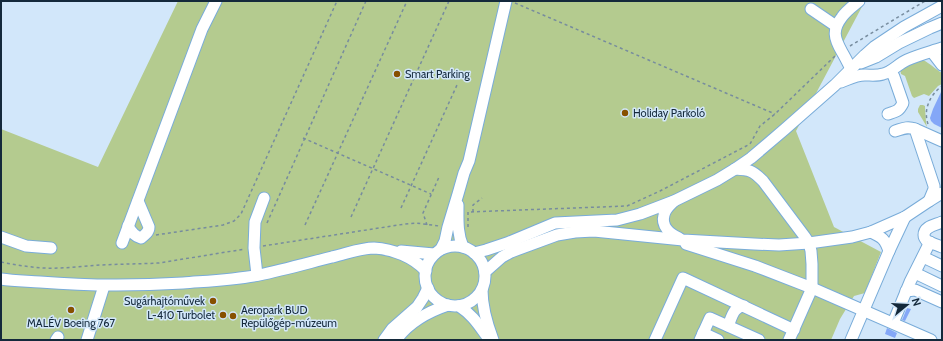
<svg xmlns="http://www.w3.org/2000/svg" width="943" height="341" font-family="Cabin,sans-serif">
	<rect width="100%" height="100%" fill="#d2e7fa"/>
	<!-- green -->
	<g fill="#b4cb8f">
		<polygon points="178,1 865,1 796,131 834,227 881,252 865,293 854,296 840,319 831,340 1,340 1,129 98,167"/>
		<path d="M 923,60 C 931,64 935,69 942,73 L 942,84 L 938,86 L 929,96 L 924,94 L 914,98 L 912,96 L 905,76 L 901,74 L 900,69 L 909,64 Z"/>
		<polygon points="920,105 923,105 925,106 925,107 926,122 927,127 918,112 918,109"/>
	</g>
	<!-- building -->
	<g fill="#84a7f7">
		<polygon points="942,90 942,128 934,124 931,121 930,118 933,109"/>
		<polygon points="907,308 911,309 905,321 902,320"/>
		<polygon points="887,328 897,333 895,338 885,334"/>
	</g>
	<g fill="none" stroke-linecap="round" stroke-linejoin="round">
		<defs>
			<g id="minor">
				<polyline points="811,9 836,26"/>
				<polyline points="932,52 942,65"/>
				<polyline points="861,63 876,57 899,43 930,28 942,23"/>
				<path d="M 851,69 C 848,63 845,57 842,52 C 834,38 832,30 842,17 C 846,11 853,6 859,1"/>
				<path d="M 841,82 C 849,79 856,75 865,75 C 871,75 877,76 883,74 C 892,72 898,64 907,60 C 918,55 930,52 942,48"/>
				<path d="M 888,114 C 897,111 899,111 903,103 L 894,77 L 891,71"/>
				<polyline points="915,129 942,141"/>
				<path d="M 895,131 C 902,129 907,126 915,129 L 934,186 L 934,189 L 929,201"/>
				<path d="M 735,169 C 750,170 752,170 763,181 L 805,237 L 809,243 L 811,251 L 812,264 L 812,288 L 789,340"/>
				<path d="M 674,201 C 670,205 665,209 664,215 C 661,226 670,234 679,238"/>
				<path d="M 458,205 C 458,220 457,233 463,247"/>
				<path d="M 942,222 C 936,225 924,226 924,235 C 924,237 925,239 927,241 C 930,243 938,245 942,247"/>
				<path d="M 128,226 C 131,232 134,236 141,238 C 145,235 149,232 149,227 L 138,201"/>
				<path d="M 871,232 C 882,237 885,239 889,251"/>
				<polyline points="1,237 26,246 51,248"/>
				<polyline points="122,243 202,29 216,1"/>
				<polyline points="686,244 755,266 812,288 931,340"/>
				<circle cx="455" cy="276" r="30"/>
				<polyline points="441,249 445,241 448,227 458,194 464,173 469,161 506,1"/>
				<polyline points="401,251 434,254"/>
				<polyline points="474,253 486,250 507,243 555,223 617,220 640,214 674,201 717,180 735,169 751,158 785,129 835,85 865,55 874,47 904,27 942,6"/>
				<polyline points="923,257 942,266"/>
				<polyline points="485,272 502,257 511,252 557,235 575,232 594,231 683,240 754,244 779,245 809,243 852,237 871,232 905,217 929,201 942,193"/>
				<polyline points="915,273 942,286"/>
				<polyline points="257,275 254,248 255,222 264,198"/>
				<path d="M 1,279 C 14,281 27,281 40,282 C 88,286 135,286 183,283 C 208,281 234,280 259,275 C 283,270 308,263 332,257 C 346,254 360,248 374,248 C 393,249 413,257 426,271"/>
				<path d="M 482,290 C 482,308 487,324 493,340"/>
				<polyline points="906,291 915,290 942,302"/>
				<path d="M 459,306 C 474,316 479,326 489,339"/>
				<polyline points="893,323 910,282 930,242"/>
				<path d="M 728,326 C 732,317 733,307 744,306"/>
				<polyline points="703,333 718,340"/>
				<polyline points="56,340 58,337"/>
				<polyline points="87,340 104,286"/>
				<polyline points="384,340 392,329 417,307 423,298 428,288"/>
				<path d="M 396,340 C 409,322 427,312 448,305"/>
				<polyline points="655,340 683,278 794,330"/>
				<polyline points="700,340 710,318 759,340"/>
				<polyline points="851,340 889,251 905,217"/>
			</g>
		</defs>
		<!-- minor casing -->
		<use href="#minor" stroke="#79acd9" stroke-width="13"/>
		<!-- path -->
		<g stroke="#778c9e" stroke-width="1.5" stroke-dasharray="3 3" stroke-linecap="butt">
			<polyline points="515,3 775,114"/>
			<polyline points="850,46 925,1"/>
			<path d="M 928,124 C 923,109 930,95 942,86"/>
			<polyline points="303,138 431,194"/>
			<polyline points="401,208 457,85"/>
			<polyline points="473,212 473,205 482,198"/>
			<polyline points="351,217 449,1"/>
			<polyline points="267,223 366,1"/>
			<polyline points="305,225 407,1"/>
			<polyline points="427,225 423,213 439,177"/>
			<polyline points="468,227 468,212 627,206 660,191 750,144 760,126 775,114 835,56"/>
			<polyline points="156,235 223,225 234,221 241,214 337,1"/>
			<polyline points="263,246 405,224 416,223 439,226"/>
			<path d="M 1,262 C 15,265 29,267 43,268 C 63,269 82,266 101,265 C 121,264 140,264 159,263 L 245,249"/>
		</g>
		<!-- minor -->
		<use href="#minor" stroke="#fff" stroke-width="11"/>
	</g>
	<!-- markers -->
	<g fill="#875000" stroke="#d2e7fa" stroke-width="1.5">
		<circle cx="397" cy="74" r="4"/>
		<circle cx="625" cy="113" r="4"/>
		<circle cx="213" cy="301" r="4"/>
		<circle cx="71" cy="310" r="4"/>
		<circle cx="223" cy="315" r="4"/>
		<circle cx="233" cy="316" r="4"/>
	</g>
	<g text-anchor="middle" stroke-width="3" stroke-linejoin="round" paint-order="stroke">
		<!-- poi labels -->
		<g font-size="11" fill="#14293b" stroke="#d2e7fa" text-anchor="start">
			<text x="405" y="78">Smart Parking</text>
			<text x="633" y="117">Holiday Parkoló</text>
			<text x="205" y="305" text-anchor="end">Sugárhajtóművek</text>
			<text x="241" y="314">Aeropark BUD<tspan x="241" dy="13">Repülőgép-múzeum</tspan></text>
			<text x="215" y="319" text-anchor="end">L-410 Turbolet</text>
			<text x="71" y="327" text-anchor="middle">MALÉV Boeing 767</text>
		</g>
	</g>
	<!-- border -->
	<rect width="943" height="341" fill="none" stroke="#14293b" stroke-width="4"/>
	<!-- north arrow -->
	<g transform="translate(907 305) rotate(72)" stroke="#d2e7fa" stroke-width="3" paint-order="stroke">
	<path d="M0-3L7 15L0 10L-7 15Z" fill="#14293b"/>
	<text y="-6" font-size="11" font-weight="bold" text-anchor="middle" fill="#14293b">N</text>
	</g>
</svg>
